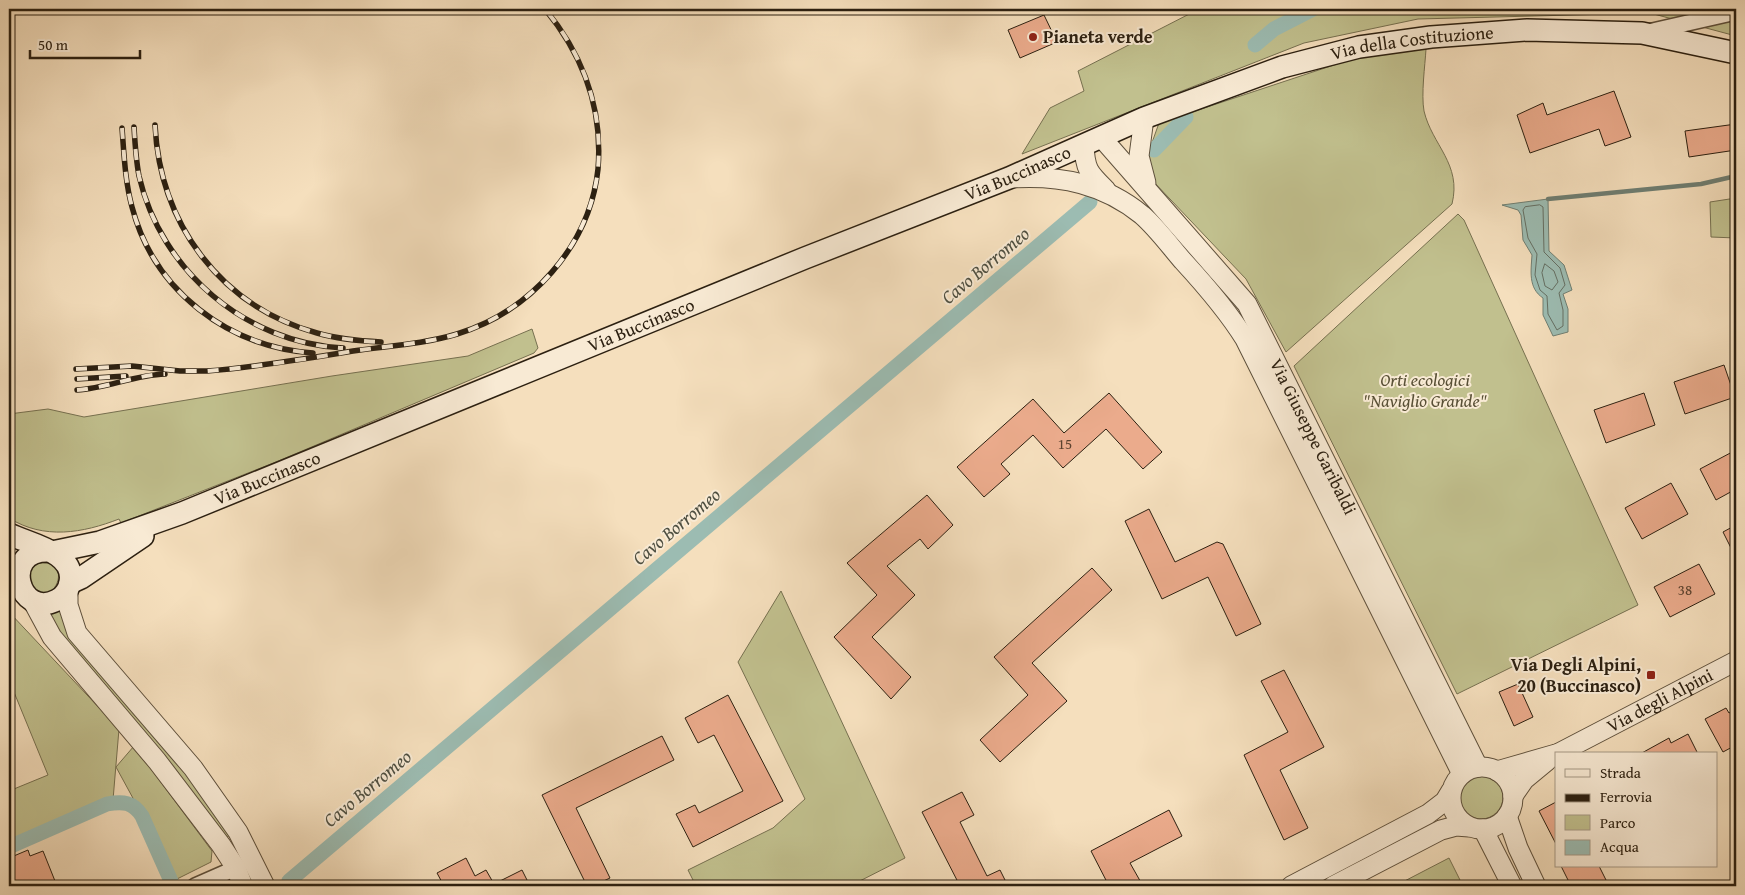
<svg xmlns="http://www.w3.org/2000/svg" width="1745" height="895" font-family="'Gentium Book Plus',serif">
	<rect width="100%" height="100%" fill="#f5dfbd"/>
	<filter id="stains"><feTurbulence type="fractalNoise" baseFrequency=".004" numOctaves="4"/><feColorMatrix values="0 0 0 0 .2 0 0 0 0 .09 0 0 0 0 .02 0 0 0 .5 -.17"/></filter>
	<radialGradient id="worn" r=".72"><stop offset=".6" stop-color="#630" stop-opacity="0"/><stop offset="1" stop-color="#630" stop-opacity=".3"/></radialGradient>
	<!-- green -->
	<g fill="#c1c08e" stroke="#767050">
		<polygon points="1199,9 1736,9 1736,36 1650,13 1418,19 1304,43 1022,154 1050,108 1084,91 1078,71"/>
		<path d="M 1426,49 C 1425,66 1421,94 1424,111 C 1432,145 1462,164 1452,204 L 1286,352 L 1246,279 L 1151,179 L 1149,151 L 1159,123 L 1358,57 Z"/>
		<polygon points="1736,198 1736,238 1711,237 1710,202"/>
		<polygon points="1458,214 1464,220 1638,605 1457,694 1294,366"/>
		<path d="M 532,329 L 538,348 L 534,353 L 276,462 L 121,523 L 119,519 C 83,533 44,540 9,518 L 9,414 L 48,409 L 84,417 L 332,376 L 468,356 Z"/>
		<path d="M 39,563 C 61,560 64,580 50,593 L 35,593 L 28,574 L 34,565 Z"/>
		<polygon points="781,591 905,858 850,886 757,886 755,883 748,886 696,886 688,870 773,828 805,799 738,662"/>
		<polygon points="62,607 231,834 225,839 55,634 48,612"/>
		<polygon points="9,612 119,729 113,800 9,843 9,791 48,775 9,680"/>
		<polygon points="134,746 212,851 211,862 177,879 116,767"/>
		<circle cx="1481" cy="797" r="22"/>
		<polygon points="1449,858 1463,886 1395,886"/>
	</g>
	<!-- water -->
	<path fill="#9cbcb2" stroke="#6f7e72" d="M 1548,199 L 1549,251 L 1564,265 L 1572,290 L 1563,294 L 1568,309 L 1568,332 L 1553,336 L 1543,315 L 1543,298 C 1528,288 1531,271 1532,255 L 1523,240 L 1521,215 L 1518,210 L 1502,205 Z"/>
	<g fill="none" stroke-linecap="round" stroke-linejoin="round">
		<!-- shore -->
		<g stroke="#646e62" stroke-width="1">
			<polygon points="1540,205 1543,207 1544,252 1560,268 1565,285 1559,293 1563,310 1563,326 1557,330 1548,314 1547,296 1540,290 1535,275 1537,254 1528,238 1523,210 1525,207"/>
			<polygon points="1545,264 1554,271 1558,282 1552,290 1545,286 1542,273"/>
		</g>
		<!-- stream -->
		<polyline stroke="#6f7e72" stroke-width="4.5" points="1548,199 1701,184 1736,176"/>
		<!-- canal -->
		<g stroke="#9cbcb2" stroke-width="15">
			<polyline points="1255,45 1274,29 1313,9"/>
			<polyline points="1154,150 1186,117"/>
			<path d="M 9,847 L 107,804 C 123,801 133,802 142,816 L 171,881"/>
			<polyline points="289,881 1090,202"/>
		</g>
	</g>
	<!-- building -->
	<g fill="#ebab8c" stroke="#2c2011">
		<polygon points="1044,15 1057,42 1020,58 1008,30"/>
		<polygon points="1614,91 1631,137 1605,146 1599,129 1530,153 1517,115 1543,103 1547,115"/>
		<polygon points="1736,124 1736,150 1689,157 1685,131"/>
		<polygon points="1724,365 1735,397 1685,414 1674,382"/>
		<polygon points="1109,393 1162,452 1143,469 1106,429 1063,468 1033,435 1001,464 1010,474 984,497 957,467 1033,399 1064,433"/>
		<polygon points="1644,393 1655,425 1606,443 1594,410"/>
		<polygon points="1736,450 1736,489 1716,500 1700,469"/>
		<polygon points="1671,483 1688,514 1642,539 1625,508"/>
		<polygon points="927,495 953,525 928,549 920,539 887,566 915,595 872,637 911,677 891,699 834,637 877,595 847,563"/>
		<polygon points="1149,509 1175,562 1217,542 1223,544 1261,624 1236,636 1208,577 1162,599 1125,521"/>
		<polygon points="1736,525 1736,558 1723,532"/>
		<polygon points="1699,564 1715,594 1670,617 1654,587"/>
		<polygon points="1092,568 1112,590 1032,663 1067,701 1000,762 980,740 1028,695 994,657"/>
		<polygon points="1284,670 1324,747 1280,770 1308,828 1284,840 1244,755 1288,732 1261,681"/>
		<polygon points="1518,684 1533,717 1514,726 1499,692"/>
		<polygon points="728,695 783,801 693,847 676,814 695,805 699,813 743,791 714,735 698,743 685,718"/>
		<polygon points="1726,708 1729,713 1736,709 1736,745 1723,752 1705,719"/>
		<polygon points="1688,734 1698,754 1640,754 1669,738 1671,743"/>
		<polygon points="662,736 674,760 576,808 610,878 593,886 587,886 542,795"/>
		<polygon points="962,792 974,815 960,822 987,876 1000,870 1008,886 960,886 922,812"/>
		<polygon points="1556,802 1556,844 1539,811"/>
		<polygon points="1169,810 1182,836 1130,863 1143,886 1109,886 1091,851"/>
		<polygon points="28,850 30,856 43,851 57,886 9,886 9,858"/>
		<polygon points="466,858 475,876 486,870 494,884 522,870 530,886 444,886 437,873"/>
		<polygon points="1561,866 1599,866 1609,886 1571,886"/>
	</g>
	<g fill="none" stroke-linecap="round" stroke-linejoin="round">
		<defs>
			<g id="minor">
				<polyline points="1648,32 1736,12"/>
				<polyline points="195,886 236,868"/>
			</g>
			<g id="tertiary">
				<polyline points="1144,118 1139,156 1146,183"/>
				<path id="s1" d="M 1101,137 L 1247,304 L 1478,767"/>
				<path d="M 1084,145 C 1085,170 1089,173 1106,190"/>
				<path d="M 1013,178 C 1061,175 1104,184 1142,215 C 1157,228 1170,246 1183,261 C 1206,286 1227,310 1245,339 L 1462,774"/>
				<polyline points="68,588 68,605 77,633 193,768 238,832 265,886"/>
				<polyline points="32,600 52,637 157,761 221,845 236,868 243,886"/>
				<path id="s2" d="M 1557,754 L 1736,661"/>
				<circle cx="1482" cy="798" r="31"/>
				<polyline points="1497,771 1556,754"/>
				<polyline points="1513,796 1524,780 1547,761"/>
				<polyline points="1507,816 1518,848 1536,886"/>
				<polyline points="1483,829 1512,886"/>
				<polyline points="1291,886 1428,814 1445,801 1451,791"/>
				<polyline points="1333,886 1441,830 1456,826 1469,827"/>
			</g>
			<g id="secondary">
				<path d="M 9,534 C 29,544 76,552 70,582 C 69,589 64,597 57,600 C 19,620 0,551 47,551"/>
				<path id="s3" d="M 52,552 L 100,542 L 182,513 L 805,258 L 1009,178 L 1144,118 L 1282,67 L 1359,47 L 1431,37 L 1527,30 L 1642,33 L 1736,53"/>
				<polyline points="70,583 81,578 143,536"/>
			</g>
		</defs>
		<!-- minor casing -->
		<use href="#minor" stroke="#5e503c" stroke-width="18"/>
		<!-- tertiary casing -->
		<use href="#tertiary" stroke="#5e503c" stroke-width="21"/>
		<!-- secondary casing -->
		<use href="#secondary" stroke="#2c2011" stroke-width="24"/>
		<!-- minor -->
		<use href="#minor" stroke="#f8ead4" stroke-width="15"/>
		<!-- tertiary -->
		<use href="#tertiary" stroke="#f8ead4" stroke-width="19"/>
		<!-- secondary -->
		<use href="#secondary" stroke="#f8ead4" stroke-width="21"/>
		<defs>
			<g id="rail">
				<path d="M 155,125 C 160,224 220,306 317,333 C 338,339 360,341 381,342"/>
				<path d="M 134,127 C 135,144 136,160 139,176 C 161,271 246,343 343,348"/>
				<path d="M 122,128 C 124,154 125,181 132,207 C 154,291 228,347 313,353"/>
				<path d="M 76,369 L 132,366 L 180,371 L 207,371 C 256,367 305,359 353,351 C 387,346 424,344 457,334 C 530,312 590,246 598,169 C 603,108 583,55 545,9"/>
				<polyline points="77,379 126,376"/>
				<path d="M 77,390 C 107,388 135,375 165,374"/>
			</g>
		</defs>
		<!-- rail casing -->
		<use href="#rail" stroke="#2c2011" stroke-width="5.5"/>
		<!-- rail -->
		<use href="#rail" stroke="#f8ead4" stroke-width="4" stroke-dasharray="11" stroke-linecap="butt"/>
	</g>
	<!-- markers -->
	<g fill="#8f2418" stroke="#f8ead4" stroke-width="2">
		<circle cx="1033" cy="37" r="5"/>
		<rect x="1646" y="670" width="10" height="10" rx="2.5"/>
	</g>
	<g text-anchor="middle" stroke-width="4" stroke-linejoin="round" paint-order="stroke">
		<!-- number labels -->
		<g font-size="15" fill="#5c4330">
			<text x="1065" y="449">15</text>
			<text x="1685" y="595">38</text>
		</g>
		<!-- poi labels -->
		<g font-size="18" font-weight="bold" fill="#2c2011" stroke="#f8ead4" text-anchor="start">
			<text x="1043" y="43">Pianeta verde</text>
			<text x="1641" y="671" text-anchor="end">Via Degli Alpini,<tspan x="1641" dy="21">20 (Buccinasco)</tspan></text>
		</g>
		<!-- street labels -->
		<g font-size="18" fill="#2c2011" stroke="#f8ead4">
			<text dy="6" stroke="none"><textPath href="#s3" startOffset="1456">Via della Costituzione</textPath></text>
			<text dy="6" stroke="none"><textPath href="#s3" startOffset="1038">Via Buccinasco</textPath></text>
			<text dy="6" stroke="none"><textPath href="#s3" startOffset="632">Via Buccinasco</textPath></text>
			<text dy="6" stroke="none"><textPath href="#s1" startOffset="370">Via Giuseppe Garibaldi</textPath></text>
			<text dy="6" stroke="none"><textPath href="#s3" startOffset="228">Via Buccinasco</textPath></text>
			<text dy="6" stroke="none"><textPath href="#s2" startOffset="116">Via degli Alpini</textPath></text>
		</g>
		<!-- park labels -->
		<g font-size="18" font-style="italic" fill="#595036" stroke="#f8ead4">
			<text x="1425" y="386">Orti ecologici<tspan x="1425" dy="21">"Naviglio Grande"</tspan></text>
		</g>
		<!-- water labels -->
		<g font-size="19" font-style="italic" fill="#4e4f41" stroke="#f8ead4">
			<text transform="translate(985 265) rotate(-40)" y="7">Cavo Borromeo</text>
			<text transform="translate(676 526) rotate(-40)" y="7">Cavo Borromeo</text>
			<text transform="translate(367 788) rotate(-40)" y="7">Cavo Borromeo</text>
		</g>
	</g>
	<!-- margin -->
	<rect width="1745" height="895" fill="none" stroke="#f5dfbd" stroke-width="30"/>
	<rect x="10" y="10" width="1725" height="875" fill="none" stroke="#2c2011" stroke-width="2.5"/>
	<rect x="15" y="15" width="1715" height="865" fill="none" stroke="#2c2011"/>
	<!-- legend -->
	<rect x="1555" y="752" width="162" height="115" fill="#f8ead4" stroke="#a69986"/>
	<rect x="1565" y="769" width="25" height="8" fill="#f8ead4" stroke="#a69986"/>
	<text x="1600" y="778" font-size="15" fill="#2c2011">Strada</text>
	<rect x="1565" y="794" width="25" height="8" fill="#2c2011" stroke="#a69986"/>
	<text x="1600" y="802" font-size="15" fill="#2c2011">Ferrovia</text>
	<rect x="1565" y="815" width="25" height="15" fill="#c1c08e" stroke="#a69986"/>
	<text x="1600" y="828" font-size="15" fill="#2c2011">Parco</text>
	<rect x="1565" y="840" width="25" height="15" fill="#9cbcb2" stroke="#a69986"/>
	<text x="1600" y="852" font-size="15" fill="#2c2011">Acqua</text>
	<!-- scale -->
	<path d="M30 50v8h110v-8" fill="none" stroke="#2c2011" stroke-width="2.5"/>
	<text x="38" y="50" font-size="15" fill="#2c2011" stroke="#f8ead4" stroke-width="4" paint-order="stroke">50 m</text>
	<rect width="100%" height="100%" filter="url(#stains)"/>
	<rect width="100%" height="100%" fill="url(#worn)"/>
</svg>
